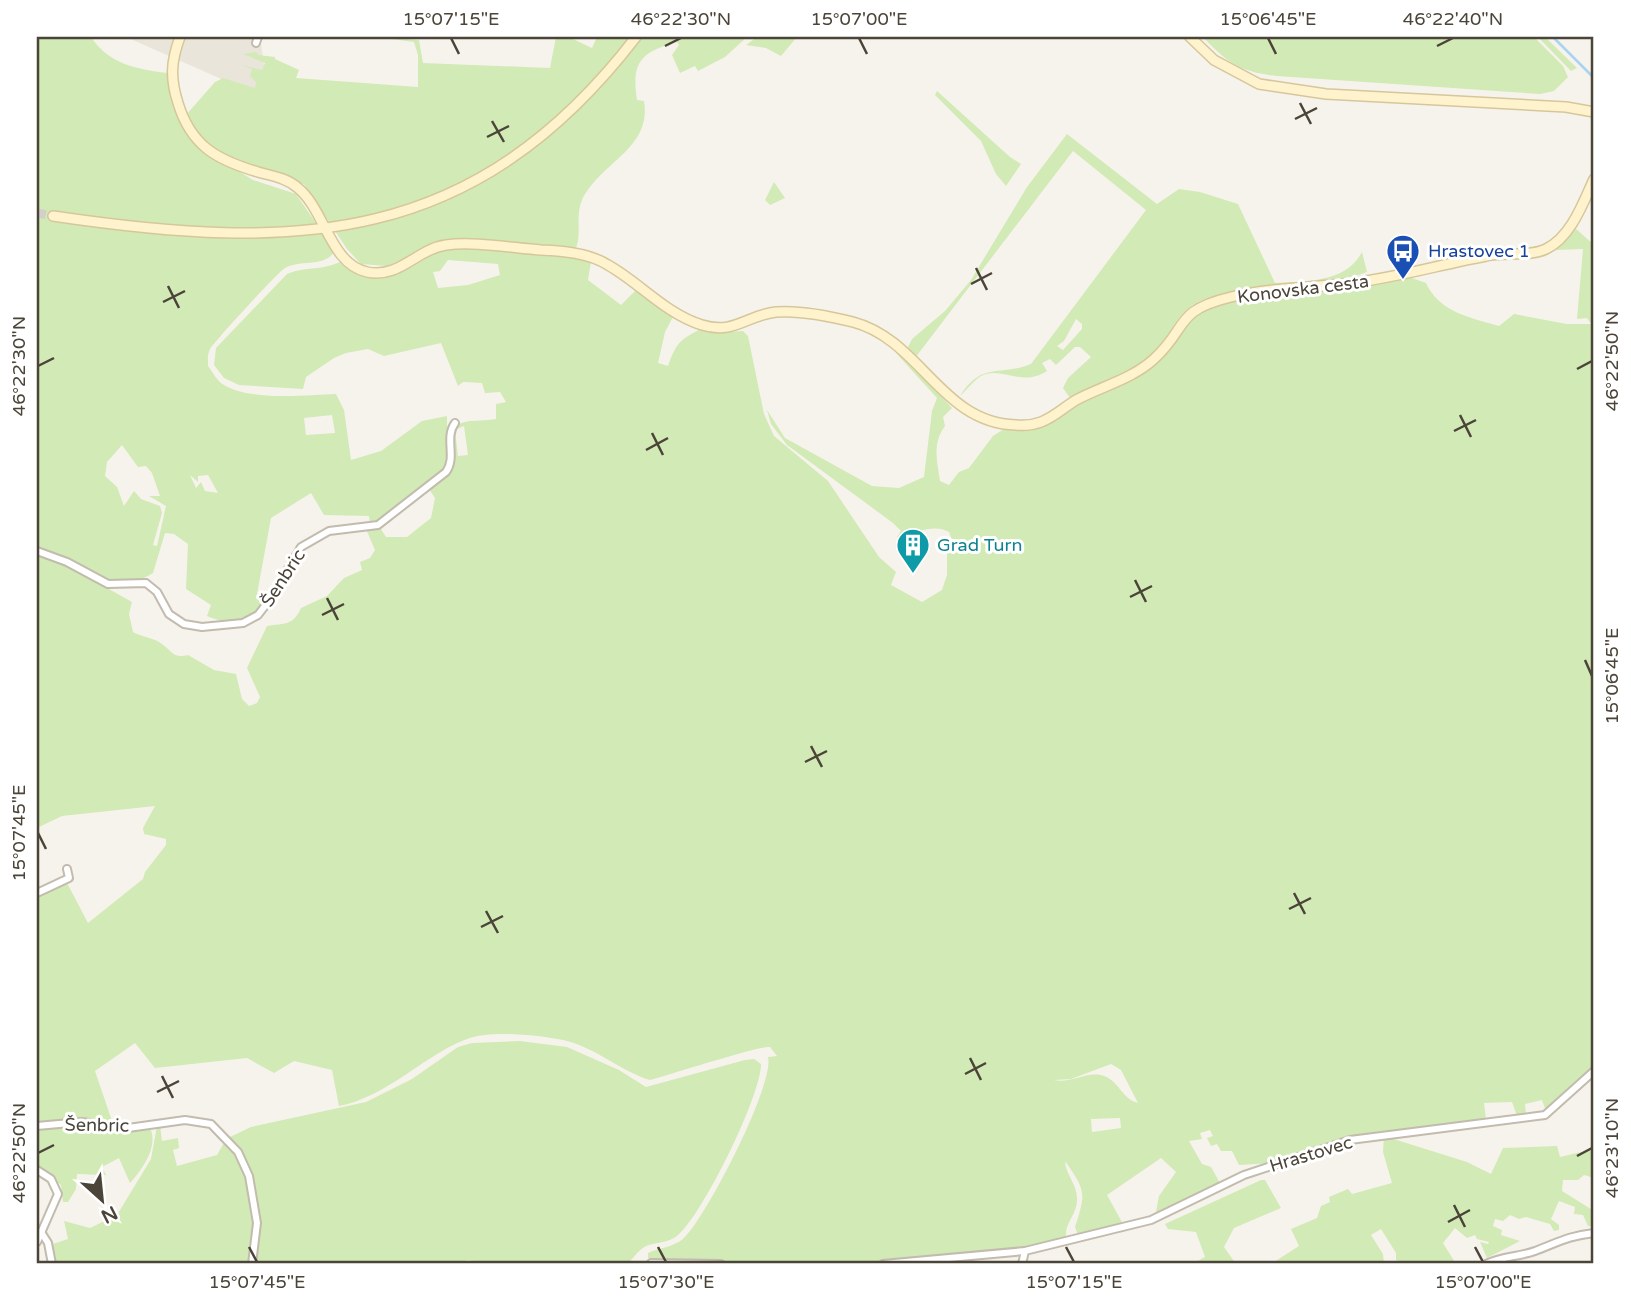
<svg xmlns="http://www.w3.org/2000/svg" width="1631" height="1301" font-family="'Varela Round',sans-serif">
	<rect width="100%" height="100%" fill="#f6f3ec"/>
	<!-- residential -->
	<polygon fill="#eae5da" points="126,37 260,37 269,100"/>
	<!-- green -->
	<g fill="#d2eab5" fill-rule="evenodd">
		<path d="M 37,37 L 91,37 C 109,64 136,69 167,73 L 178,116 L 194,144 L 253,180 L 296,194 L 335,251 C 324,268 302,259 285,268 C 278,272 214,342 210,349 C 207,355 208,360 208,366 C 212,371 216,379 221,383 C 247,402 306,395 336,394 L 344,410 L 351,460 L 381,451 L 422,421 L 447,416 L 447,468 L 379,522 L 370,524 L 369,516 L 324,515 L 311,493 L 271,518 L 257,594 L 268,599 C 252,621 231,627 207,616 L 211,605 L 186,589 L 188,544 L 174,534 L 165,533 L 153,573 C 120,594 98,573 69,560 C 59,555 47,552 37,549 ZM 332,415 L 335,433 L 306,435 L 304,418 ZM 122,445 L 138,467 L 146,466 L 152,473 L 160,496 L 149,496 L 166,506 L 157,546 L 153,545 L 162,513 L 160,506 L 141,499 L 134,491 L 124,506 L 117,487 L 105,476 L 107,462 ZM 190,475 L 198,482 L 198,476 L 208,475 L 218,493 L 205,491 L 201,482 L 196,488 Z"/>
		<path d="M 377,37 L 419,40 L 423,63 L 550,68 L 556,37 L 571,38 L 592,48 L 597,37 L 747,37 L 725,57 L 698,71 L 695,66 L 680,73 L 672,55 L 679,45 L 677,42 C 641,52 631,62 637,100 L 644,101 C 652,149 600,162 582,200 C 575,216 582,233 576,248 L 447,239 L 387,266 L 361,264 L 347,249 L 304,184 L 273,180 L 200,142 L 186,115 L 215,82 L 223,78 L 255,88 L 256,82 L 250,76 L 252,69 L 241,65 L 262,70 L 265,63 L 243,54 L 256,52 L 258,55 L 275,57 L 275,59 L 299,70 L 296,78 L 418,87 L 418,55 L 414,42 Z"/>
		<polygon points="757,37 797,37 781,56 766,48 746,45"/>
		<path d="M 1203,37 L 1534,37 L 1563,66 L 1568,77 L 1554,91 L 1540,94 L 1277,76 C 1241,72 1227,63 1203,37 Z"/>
		<polygon points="1538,37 1545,37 1577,68 1571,71"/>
		<polygon points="937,91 1010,157 1021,164 1006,186 996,174 981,141 935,95"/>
		<path d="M 1067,134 L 1157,204 L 1179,189 L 1200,192 L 1238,204 L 1275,283 C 1306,281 1346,283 1362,252 L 1367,272 L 1350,278 C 1311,283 1227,287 1196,303 C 1175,315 1170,336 1156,353 C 1135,376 1098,386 1070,398 L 1063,388 L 1068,378 L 1091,357 L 1080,347 L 1075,347 L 1056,365 L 1050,359 L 1042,363 L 1047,371 C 1021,388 1001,365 981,376 C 973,381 967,390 960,396 C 982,361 999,377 1031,364 L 1146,210 L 1073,151 L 915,358 L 908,347 L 912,339 L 945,311 L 971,280 L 1027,187 ZM 1076,319 L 1082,324 L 1082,329 L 1063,350 L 1057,346 L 1064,341 Z"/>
		<polygon points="774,182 785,198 770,205 765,200"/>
		<path d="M 1574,227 L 1594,245 L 1594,1056 L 1592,1058 L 1594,1067 L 1553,1108 L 1546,1111 L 1542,1100 L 1525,1104 L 1526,1115 L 1517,1116 L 1512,1102 L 1484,1103 L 1486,1120 L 1363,1135 L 1272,1163 L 1239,1165 L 1232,1151 L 1221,1151 L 1217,1144 L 1211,1146 L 1207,1138 L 1213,1136 L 1210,1130 L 1200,1133 L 1202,1139 L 1189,1141 L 1202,1164 L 1211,1167 L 1220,1183 L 1155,1217 L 1159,1196 L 1176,1172 L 1161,1158 L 1107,1195 L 1123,1224 L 1083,1235 L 1078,1235 L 1075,1227 C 1086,1193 1086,1191 1065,1161 C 1065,1174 1078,1185 1077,1200 C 1077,1215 1064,1223 1066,1238 L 1023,1247 L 871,1264 L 752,1264 L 648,1258 L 648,1253 C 659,1248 673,1247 683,1239 C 705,1220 775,1084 768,1057 L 777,1056 L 770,1047 C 761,1045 669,1075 650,1080 C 620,1071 595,1047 563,1040 C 538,1035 490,1030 467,1039 C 424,1055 387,1097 339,1106 L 332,1070 L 294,1061 L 274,1073 L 247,1058 L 155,1068 L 135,1043 L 95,1071 L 112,1121 L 108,1125 L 37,1125 L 37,895 L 67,883 L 88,923 L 143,879 L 145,872 L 166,845 L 166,839 L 144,834 L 143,828 L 155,806 L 62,816 L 37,828 L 37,554 L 66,565 L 132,602 L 129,614 L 133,632 C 142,637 155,638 162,644 C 172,651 173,659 188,655 L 214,670 L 236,674 L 242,699 L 249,706 L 257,703 L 260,697 L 247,668 L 267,626 C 285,623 293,626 301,608 L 327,596 L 344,578 L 362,570 L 360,562 L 370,558 L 375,550 L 366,529 L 379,526 L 386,537 L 407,537 L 431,518 L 435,498 L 427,486 L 452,468 L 455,426 C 468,418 481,422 496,419 L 496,404 L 506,402 L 500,392 L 485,393 L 482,383 L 463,382 L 458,386 L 441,343 L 384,356 L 368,349 L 346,353 L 334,358 L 306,377 L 303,389 L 239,385 L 224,378 L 214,365 L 216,348 L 287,274 C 306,266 320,271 340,262 C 345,268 351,269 358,272 C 392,285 422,264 446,241 L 575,257 L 591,261 L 588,280 L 621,305 L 636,290 L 674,315 L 665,332 L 658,363 L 668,366 C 676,344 679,340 699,330 L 710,333 L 743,331 L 748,336 L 764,414 L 774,436 L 828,481 L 879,557 L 896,572 L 891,585 L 922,602 L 942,590 L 947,575 L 947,552 L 939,546 L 952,540 L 949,532 C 933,523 914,533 899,540 L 897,537 L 901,531 L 893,523 L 787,445 L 771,424 L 767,410 L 785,438 L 872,486 L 899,488 L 924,477 L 932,411 L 937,398 L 896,353 L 898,350 L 952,408 L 943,417 L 945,426 C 932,443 937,461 940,481 L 949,485 L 959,472 L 969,468 L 993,436 L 1004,429 L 1021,430 L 1056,421 L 1082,399 L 1128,381 L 1198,311 L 1242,297 L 1409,277 L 1426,283 C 1439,312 1471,318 1499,326 L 1514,314 L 1567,324 L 1591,324 L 1587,318 L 1577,319 L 1583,249 L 1556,250 ZM 448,260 L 498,264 L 500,275 L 468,285 L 438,288 L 433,272 L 440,271 ZM 464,426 L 468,455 L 458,456 L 455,430 ZM 1111,1064 L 1121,1070 L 1138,1103 C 1122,1099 1119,1081 1104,1076 C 1088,1070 1071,1084 1054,1080 L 1071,1079 ZM 1120,1118 L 1121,1128 L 1092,1132 L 1091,1119 Z"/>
		<path d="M 520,1041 L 567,1047 L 619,1070 L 646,1087 L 745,1060 L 754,1059 L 761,1064 C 761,1096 702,1216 677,1236 C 668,1243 656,1242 646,1246 C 639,1249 633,1259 627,1264 L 504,1264 L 466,1260 L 466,1264 L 253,1264 C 261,1217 262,1174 228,1138 L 251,1127 L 366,1102 L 412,1079 L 458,1047 L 472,1043 Z"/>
		<path d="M 71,1124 L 108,1130 L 150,1128 C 159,1146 142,1170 130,1183 L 119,1158 L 102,1167 L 106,1175 L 77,1174 L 76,1189 L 68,1202 L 63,1202 L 61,1185 L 37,1166 L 37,1129 Z"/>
		<polygon points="160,1125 162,1141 178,1138 179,1148 173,1150 177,1166 217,1155 225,1141 245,1170 254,1218 248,1264 56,1264 53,1244 68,1239 64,1221 90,1228 117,1215 151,1159 157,1126"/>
		<polygon points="1384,1136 1467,1162 1491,1174 1503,1148 1557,1146 1560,1157 1594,1149 1594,1178 1584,1175 1578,1180 1563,1180 1562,1191 1594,1211 1594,1227 1588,1226 1583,1215 1574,1214 1575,1207 1559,1201 1551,1219 1559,1225 1559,1230 1554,1231 1550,1224 1526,1217 1519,1219 1510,1215 1503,1221 1495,1219 1493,1226 1502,1230 1501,1235 1520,1241 1487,1258 1480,1242 1488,1244 1489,1242 1477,1239 1475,1235 1467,1238 1455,1228 1443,1243 1456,1264 1407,1264 1396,1260 1396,1253 1381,1229 1371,1235 1383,1254 1384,1264 1271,1264 1299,1246 1291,1229 1317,1218 1321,1206 1330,1202 1329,1197 1348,1189 1352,1194 1392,1183 1383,1152"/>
		<polygon points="1261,1180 1265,1180 1281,1208 1234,1228 1224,1247 1236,1264 1192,1264 1205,1257 1196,1232 1168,1229 1165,1224"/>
	</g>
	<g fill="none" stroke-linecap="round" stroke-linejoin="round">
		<!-- stream -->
		<polyline stroke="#a9d4f2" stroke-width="2.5" points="1553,37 1594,78"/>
		<!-- secondary-tunnel -->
		<polyline stroke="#d4d0c8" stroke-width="9" stroke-dasharray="9 4.5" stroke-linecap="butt" points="37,213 53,216"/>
		<defs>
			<g id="street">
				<polyline points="256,43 258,37"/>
				<path d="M 37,551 L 67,562 L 108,584 L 146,583 L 157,592 L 169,614 L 184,624 L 202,627 L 243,623 L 258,615 L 268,602 L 301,547 L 329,531 L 378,525 L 446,472 C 457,457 444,438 455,423"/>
				<polyline points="37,893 69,878 67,869"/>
				<polyline points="37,1126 81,1122 128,1128 185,1120 211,1124 238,1152 249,1176 257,1223 252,1264"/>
				<polyline points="37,1170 51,1179 58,1194 37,1242"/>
				<polyline points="41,1232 48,1243 52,1264"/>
				<polyline points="651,1263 721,1264"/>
				<polyline points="883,1264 1025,1251 1151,1220 1244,1175 1350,1140 1545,1115 1594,1071"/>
				<polyline points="1022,1264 1025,1251"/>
				<path d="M 1486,1264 C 1502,1256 1518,1257 1535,1251 C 1559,1242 1568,1236 1594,1233"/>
			</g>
			<g id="secondary">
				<path d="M 180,37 C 171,61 170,78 178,103 C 191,146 217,160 258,172 C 272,176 287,178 298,188 C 325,210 330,264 367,272 C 399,279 417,249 446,245 C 473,241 513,248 541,250 C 563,251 589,253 608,265 C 640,283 666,314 702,325 C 734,335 747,315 776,312 C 801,310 829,316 853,322 C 921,340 941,423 1016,425 C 1025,426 1033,425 1041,422 C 1055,417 1065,406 1078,399 C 1103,386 1132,379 1154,359 C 1189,327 1173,311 1231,297 C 1268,288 1306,288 1343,284 C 1392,279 1438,265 1486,256 C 1505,252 1529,257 1546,249 C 1571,237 1583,203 1594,179"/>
				<polyline points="1190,37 1214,60 1259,84 1326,94 1566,107 1594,112"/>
				<path d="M 53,216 C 297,252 474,247 636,37"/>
			</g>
		</defs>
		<!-- street casing -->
		<use href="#street" stroke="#c2bbae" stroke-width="10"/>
		<!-- secondary casing -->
		<use href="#secondary" stroke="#d6c79b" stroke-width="12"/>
		<!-- street -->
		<use href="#street" stroke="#fff" stroke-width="6"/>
		<!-- secondary -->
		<use href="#secondary" stroke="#fff3cd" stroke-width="9"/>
	</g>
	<!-- ticks -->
	<path fill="none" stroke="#4b4439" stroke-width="2.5" d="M 451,38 L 459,54M 859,38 L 867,54M 1268,38 L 1276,54M 665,46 L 681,38M 1437,46 L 1453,38M 1300,103 L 1311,124M 1295,119 L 1317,108M 492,121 L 504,142M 487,137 L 509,126M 976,268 L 987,290M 971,284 L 992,273M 168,286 L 179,308M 163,302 L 185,291M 38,366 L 54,358M 1577,369 L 1592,361M 1460,415 L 1471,437M 1454,431 L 1476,420M 652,433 L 663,455M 646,450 L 668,438M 1135,580 L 1146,602M 1130,597 L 1152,586M 327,598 L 338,620M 322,615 L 344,604M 1585,660 L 1592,676M 811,746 L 822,767M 805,762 L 827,751M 38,833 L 46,849M 1294,893 L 1305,914M 1289,909 L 1311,898M 486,911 L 498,933M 481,927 L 503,916M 970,1058 L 981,1080M 965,1074 L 986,1063M 162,1076 L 173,1098M 157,1092 L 179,1081M 38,1153 L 54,1145M 1577,1156 L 1592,1148M 1454,1205 L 1465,1227M 1448,1222 L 1470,1210M 249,1247 L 257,1262M 658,1247 L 666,1262M 1066,1247 L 1074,1262M 1475,1247 L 1483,1262"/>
	<!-- icons -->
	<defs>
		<symbol id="bus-pin" viewBox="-11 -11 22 30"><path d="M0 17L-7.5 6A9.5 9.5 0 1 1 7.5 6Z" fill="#1a4fb4" stroke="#fff"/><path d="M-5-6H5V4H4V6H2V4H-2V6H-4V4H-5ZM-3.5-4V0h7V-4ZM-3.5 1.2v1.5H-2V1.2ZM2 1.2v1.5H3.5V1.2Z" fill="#fff"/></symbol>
		<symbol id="building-pin" viewBox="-11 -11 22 30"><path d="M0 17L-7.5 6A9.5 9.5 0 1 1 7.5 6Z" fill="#0f9aa8" stroke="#fff"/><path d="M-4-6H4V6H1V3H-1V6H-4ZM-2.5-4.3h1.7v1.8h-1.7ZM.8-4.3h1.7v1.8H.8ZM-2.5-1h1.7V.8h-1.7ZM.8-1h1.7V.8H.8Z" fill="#fff"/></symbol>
	</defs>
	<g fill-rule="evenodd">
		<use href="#bus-pin" x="1384" y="232" width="38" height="52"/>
		<use href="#building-pin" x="894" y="526" width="38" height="52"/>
	</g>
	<g text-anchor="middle" stroke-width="6" stroke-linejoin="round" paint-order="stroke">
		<!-- transit labels -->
		<g font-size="18" fill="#164399" stroke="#fff" text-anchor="start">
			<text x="1428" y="257">Hrastovec 1</text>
		</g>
		<!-- street labels -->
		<g font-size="18" fill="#4b4439" stroke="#fff">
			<text transform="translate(1303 289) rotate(-7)" y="6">Konovska cesta</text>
			<text transform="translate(283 578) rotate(-57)" y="6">Šenbric</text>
			<text transform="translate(97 1125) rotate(1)" y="6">Šenbric</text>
			<text transform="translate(1311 1154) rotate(-17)" y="6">Hrastovec</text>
		</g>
		<!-- culture labels -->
		<g font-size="18" fill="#0d838f" stroke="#fff" text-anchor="start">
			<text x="937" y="551">Grad Turn</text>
		</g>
	</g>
	<!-- border -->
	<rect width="1631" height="1301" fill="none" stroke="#ffffff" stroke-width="77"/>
	<!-- north arrow -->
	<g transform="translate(102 1200) rotate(153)" stroke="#ffffff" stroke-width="5" paint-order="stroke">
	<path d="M0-5L12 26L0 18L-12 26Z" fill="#4b4439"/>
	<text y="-10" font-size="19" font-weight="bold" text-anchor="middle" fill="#4b4439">N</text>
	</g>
	<rect x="38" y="38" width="1554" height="1224" fill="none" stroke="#4b4439" stroke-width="2.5"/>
	<g font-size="18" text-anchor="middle" fill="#4b4439">
		<text x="451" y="25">15°07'15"E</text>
		<text x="681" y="25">46°22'30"N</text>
		<text x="859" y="25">15°07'00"E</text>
		<text x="1268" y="25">15°06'45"E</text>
		<text x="1453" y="25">46°22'40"N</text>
		<text transform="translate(1612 361) rotate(-90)" y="6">46°22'50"N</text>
		<text transform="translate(19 366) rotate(-90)" y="6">46°22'30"N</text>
		<text transform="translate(1612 676) rotate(-90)" y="6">15°06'45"E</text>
		<text transform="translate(19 833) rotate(-90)" y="6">15°07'45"E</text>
		<text transform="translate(1612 1148) rotate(-90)" y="6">46°23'10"N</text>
		<text transform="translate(19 1153) rotate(-90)" y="6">46°22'50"N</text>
		<text x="257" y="1288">15°07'45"E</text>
		<text x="666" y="1288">15°07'30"E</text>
		<text x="1074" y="1288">15°07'15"E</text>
		<text x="1483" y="1288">15°07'00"E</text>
	</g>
</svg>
